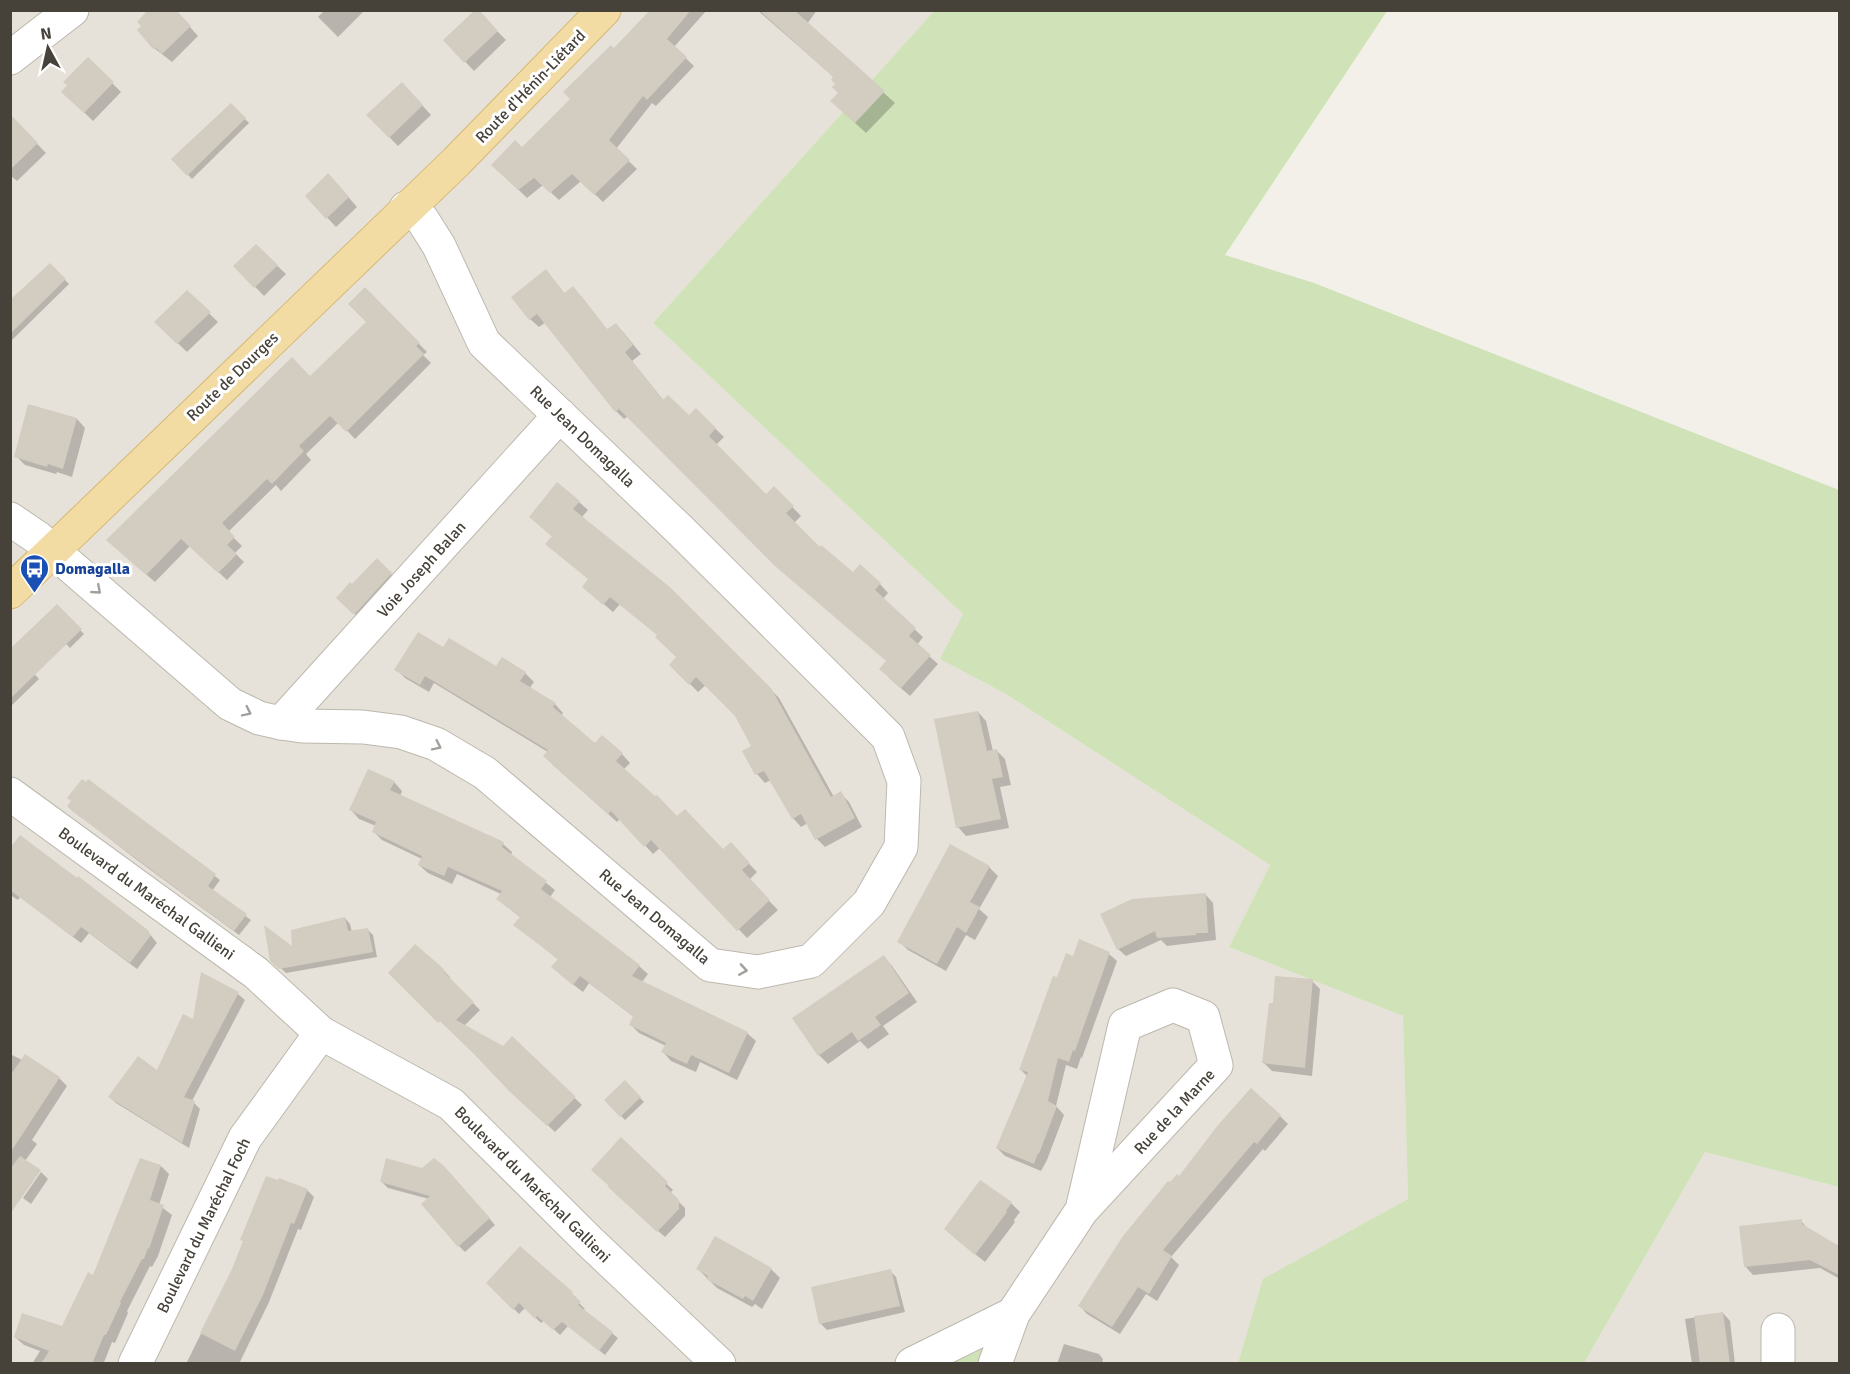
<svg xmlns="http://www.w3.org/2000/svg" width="1850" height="1374" font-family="Signika,sans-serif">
	<rect width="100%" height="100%" fill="#f3f0ea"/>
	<!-- residential -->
	<g fill="#e6e2d9">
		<polygon points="10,11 934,11 653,323 963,614 941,659 1006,694 1270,865 1229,947 1403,1016 1408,1199 1264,1279 1238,1363 11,1363"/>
		<polygon points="1705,1152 1839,1187 1839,1363 1584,1363"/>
	</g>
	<!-- green -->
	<g fill="#cfe2b8">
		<polygon points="934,11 1387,11 1225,255 1314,283 1839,490 1839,1187 1705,1152 1584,1363 1238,1363 1263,1279 1408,1199 1403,1016 1229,947 1270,865 1006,694 940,659 963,614 653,323"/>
		<polygon points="971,1346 982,1349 984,1363 944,1364"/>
	</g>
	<!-- shadow -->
	<g fill="#0003">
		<polygon points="175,10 198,36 172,62 154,48"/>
		<polygon points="325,10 365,10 338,37 318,17"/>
		<polygon points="652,10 707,10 674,47 694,66 656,106 652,103 616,149 637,169 603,202 581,181 559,200 543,185 527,198 493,165 522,149 572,99"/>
		<polygon points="757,10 817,10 807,24 895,103 866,133 843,112 840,93 835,78"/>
		<polygon points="477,11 506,40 474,71 445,40"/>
		<polygon points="88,59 121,92 93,121 63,92"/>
		<polygon points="411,93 431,115 398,146 368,115"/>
		<polygon points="231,105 249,123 192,179 173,159"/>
		<polygon points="14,120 46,153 17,181 10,175 10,124"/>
		<polygon points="337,184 357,207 336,227 307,196"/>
		<polygon points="256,246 286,274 264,296 235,266"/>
		<polygon points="50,265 69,284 12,340 10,302"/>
		<polygon points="554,280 565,294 581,296 608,331 616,325 624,333 641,354 632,361 664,401 689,418 696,410 724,437 716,445 766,496 774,488 801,516 794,523 820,549 853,575 880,584 888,593 882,600 923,637 917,645 938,664 910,696 889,678 888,662 628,416 624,419 616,411 546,322 539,327 530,319"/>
		<polygon points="365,289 427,352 423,355 431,363 355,439 339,422 306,454 311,460 281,491 276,485 228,532 242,546 235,553 244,562 227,580 190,546 155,582 116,548 310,378 368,322"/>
		<polygon points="187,292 218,322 187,352 156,322"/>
		<polygon points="77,419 85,428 72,477 57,472 56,474 25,465 16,456"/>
		<polygon points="579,502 588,510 582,517 670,589 779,698 834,797 840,793 849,802 862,827 825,847 817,839 808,823 801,827 793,818 771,780 765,783 757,774 744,751 753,746 736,715 706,685 698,692 671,665 678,657 659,636 620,604 613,612 584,587 590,580 553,537 539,525"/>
		<polygon points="377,561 395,578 359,618 338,598"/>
		<polygon points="57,606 84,634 70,648 43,619"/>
		<polygon points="444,649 497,668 525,673 534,682 529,689 555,704 563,713 561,716 595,745 622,754 630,763 623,770 677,818 723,851 730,844 757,872 749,880 778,910 747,938 661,847 653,854 620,819 617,822 553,765 548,752 434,683 429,692 405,678 396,669"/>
		<polygon points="12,650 39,679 10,707 10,652"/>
		<polygon points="978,712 986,721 993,751 997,751 1005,759 1011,785 1000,787 1009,828 966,836 958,827"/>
		<polygon points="89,781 220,880 212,891 251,920 239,935 137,860 74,811"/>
		<polygon points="394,782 402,791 400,796 503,844 512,852 511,855 555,890 550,897 639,966 648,974 642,982 747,1033 756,1041 737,1080 700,1062 696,1072 671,1061 663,1052 666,1046 639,1033 630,1024 634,1017 589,983 583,992 562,976 553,967 559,960 515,925 521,918 498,899 501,894 457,874 452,884 428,873 419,865 422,859 382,840 374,832 376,826 359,819 351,810"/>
		<polygon points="951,846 989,867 998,876 979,909 988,917 975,940 966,935 946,971 908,950 899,941"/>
		<polygon points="10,851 77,880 78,878 148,932 157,943 137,969 89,933 81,943 20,897 18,900 10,895"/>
		<polygon points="1206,895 1213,903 1216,940 1167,946 1161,940 1126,956 1118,949"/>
		<polygon points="345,918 350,924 352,932 368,930 373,935 377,957 286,973 272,960"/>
		<polygon points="1109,954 1117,961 1082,1058 1081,1057 1077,1069 1066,1065 1056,1106 1064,1115 1047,1160 1041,1171 1005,1156 997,1148 1028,1077 1021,1070 1058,979 1074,958"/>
		<polygon points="884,957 892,966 917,1002 883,1026 889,1034 868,1049 860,1041 828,1064 819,1055"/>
		<polygon points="443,970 450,977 449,979 480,1010 464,1026 504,1048 512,1038 582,1105 555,1132 506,1086 500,1078 390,973"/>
		<polygon points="202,975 238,994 245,1000 192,1101 200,1109 189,1148 116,1103 110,1097 157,1072 194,1021"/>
		<polygon points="1312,981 1320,989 1312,1076 1272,1071 1264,1063 1274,1004"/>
		<polygon points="10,1054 59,1078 67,1086 32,1140 37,1144 25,1161 10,1196"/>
		<polygon points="625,1082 644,1102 625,1120 606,1100"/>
		<polygon points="1280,1116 1288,1124 1265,1151 1263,1149 1171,1257 1179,1265 1157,1301 1146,1294 1120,1334 1087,1314 1080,1306 1180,1178"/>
		<polygon points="621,1140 673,1190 670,1193 685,1208 685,1216 665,1237 616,1194"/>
		<polygon points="161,1166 169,1174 159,1205 172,1215 158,1256 152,1267 150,1266 127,1311 128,1313 115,1343 112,1342 105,1360 103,1364 32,1364 40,1351 24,1345 15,1337 63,1328"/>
		<polygon points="41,1172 48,1179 31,1204 23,1198"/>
		<polygon points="450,1174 495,1225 465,1252 459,1246 429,1199 388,1188 382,1182"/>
		<polygon points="307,1190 314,1197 301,1230 298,1229 269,1302 239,1364 186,1364 233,1269"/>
		<polygon points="1011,1203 1020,1212 1014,1220 1015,1222 985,1262 955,1238"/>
		<polygon points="1801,1221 1809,1230 1840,1248 1840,1279 1820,1268 1753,1275 1745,1266"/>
		<polygon points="698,1269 771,1269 780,1278 762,1309 755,1304 752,1307 717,1288"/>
		<polygon points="890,1271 896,1277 905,1312 827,1330 821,1324"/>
		<polygon points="488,1283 576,1300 585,1309 583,1310 618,1338 605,1355 568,1326 560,1335 544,1320 541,1323 525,1308 519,1314"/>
		<polygon points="1723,1313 1730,1321 1735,1364 1692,1364 1685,1319"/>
		<polygon points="1064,1344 1099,1354 1103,1359 1102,1364 1057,1364"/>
	</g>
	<!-- building -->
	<g fill="#d3ccc1">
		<polygon points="148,10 176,10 191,26 162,54 155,47 153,49 137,30 141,26 137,22"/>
		<polygon points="475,10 479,10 498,31 464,63 443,40"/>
		<polygon points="650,10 691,10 667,39 687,57 647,100 643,96 609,140 630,160 594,195 572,174 550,193 534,178 518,190 491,165 515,140 522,147 570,99 563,92 611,45 614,48"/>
		<polygon points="759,10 794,10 885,91 855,123 830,101 838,93 832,87 835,84 831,80 833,77"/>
		<polygon points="88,57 114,82 84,113 61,92 67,85 63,82"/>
		<polygon points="402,82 423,105 389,138 366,115"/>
		<polygon points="231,103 246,118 187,176 171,159"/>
		<polygon points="10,114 38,143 10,170"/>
		<polygon points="328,173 349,197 326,219 305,196"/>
		<polygon points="256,244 278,265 254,288 233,266"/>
		<polygon points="50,263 66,279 10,334 10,300"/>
		<polygon points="546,269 564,293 573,286 607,329 616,323 633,345 625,352 663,400 668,395 689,415 696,408 716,428 709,436 766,494 774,486 794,506 786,513 820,547 821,545 853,572 860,564 881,583 875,590 916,628 909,636 931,655 901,688 879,669 886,661 775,566 619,409 615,412 537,314 529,320 511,297"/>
		<polygon points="365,287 420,343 416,346 424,354 346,432 330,416 299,446 304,451 272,484 267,479 222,523 235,537 227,545 237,554 218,573 181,539 146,575 106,540 292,357 310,376 366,322 348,304"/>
		<polygon points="187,290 211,312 177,344 154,322"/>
		<polygon points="28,404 77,418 63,469 48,464 47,467 14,457"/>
		<polygon points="557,482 580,501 573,509 671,588 771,688 831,797 841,791 855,818 815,840 801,814 792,819 764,771 755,775 742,751 751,746 735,716 696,677 689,685 669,665 676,657 655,637 657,635 610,597 603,605 582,587 588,579 545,544 552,536 529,517"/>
		<polygon points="377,558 392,573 354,615 336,598 350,582 352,584"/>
		<polygon points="57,604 82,629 10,699 10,649"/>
		<polygon points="418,632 443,647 449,638 496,666 502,657 526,672 520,681 556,703 553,707 595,743 602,735 623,753 616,761 655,796 657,795 677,816 685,809 723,849 731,842 750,863 742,870 770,900 737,931 651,840 644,847 611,811 608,814 543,756 548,750 425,676 420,685 394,670"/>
		<polygon points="978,711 987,751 997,749 1003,777 992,779 1001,819 956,828 934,719"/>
		<polygon points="368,769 395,781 390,790 504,842 502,847 547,881 541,889 640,965 632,976 748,1032 729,1073 691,1055 687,1064 661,1052 666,1043 629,1025 633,1016 580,976 573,985 551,967 558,959 513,925 520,917 496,899 502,891 448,867 444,876 418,865 422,856 372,832 376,822 349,810"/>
		<polygon points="82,779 86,782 88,779 216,874 208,886 247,914 234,931 72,811 67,806 71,801 67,798"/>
		<polygon points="20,835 77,878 78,876 149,931 148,933 151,935 130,963 81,927 73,937 10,890 10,848"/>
		<polygon points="950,844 990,866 970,902 980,907 966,933 957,927 937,964 897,942"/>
		<polygon points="1206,893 1208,933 1196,933 1196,935 1157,938 1155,931 1117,950 1100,914 1132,899"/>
		<polygon points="345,917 348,931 368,928 373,952 279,969 270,961 264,925 292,946 291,930"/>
		<polygon points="1079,939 1110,952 1075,1051 1073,1050 1069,1062 1058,1058 1048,1101 1057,1106 1039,1154 1038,1153 1034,1164 996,1148 1028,1072 1019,1070 1053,976 1057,977 1066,953 1073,956"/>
		<polygon points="415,944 444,969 443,971 474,1002 456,1020 503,1046 512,1036 576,1097 547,1126 510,1092 473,1053 440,1021 438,1023 388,973"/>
		<polygon points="884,955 909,993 875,1017 881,1025 858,1041 852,1032 818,1056 792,1018"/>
		<polygon points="201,972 239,992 184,1097 195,1101 182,1143 108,1097 138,1056 157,1070 183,1014 193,1019"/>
		<polygon points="1275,976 1313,979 1305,1068 1262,1063 1269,1003 1273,1003"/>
		<polygon points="25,1054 60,1077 10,1153 10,1076"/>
		<polygon points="625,1080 641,1097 620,1117 604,1100"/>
		<polygon points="1251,1088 1281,1115 1257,1144 1254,1142 1163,1250 1172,1256 1149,1294 1138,1287 1112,1327 1078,1306 1123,1236 1168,1181 1170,1182 1177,1174 1179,1176 1218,1125"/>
		<polygon points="621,1137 668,1182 665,1186 679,1200 679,1209 657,1232 608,1187 609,1186 591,1170"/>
		<polygon points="20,1156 41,1170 10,1214 10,1169"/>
		<polygon points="140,1158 161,1165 150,1200 164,1205 149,1249 148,1248 144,1259 142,1259 120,1302 121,1303 106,1335 104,1335 92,1364 41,1364 49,1351 14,1337 22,1313 62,1326 88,1272 93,1275"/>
		<polygon points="386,1158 422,1168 434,1158 444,1166 490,1218 458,1247 421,1204 430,1196 380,1182"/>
		<polygon points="266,1176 278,1180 279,1178 308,1189 294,1224 291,1223 263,1295 235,1351 200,1333 232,1269 243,1241 240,1240"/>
		<polygon points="980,1180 1012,1202 1006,1211 1007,1212 975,1255 944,1229"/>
		<polygon points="1802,1219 1802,1224 1839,1246 1839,1275 1810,1260 1744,1267 1739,1226"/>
		<polygon points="715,1236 772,1268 753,1301 745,1296 743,1299 706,1279 708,1276 696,1269"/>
		<polygon points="520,1246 573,1292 572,1293 581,1302 578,1305 613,1332 599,1351 562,1322 553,1330 537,1316 535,1319 519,1303 513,1310 486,1283"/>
		<polygon points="891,1269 900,1306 819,1324 811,1287"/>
		<polygon points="1723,1312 1730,1364 1700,1364 1694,1316"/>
	</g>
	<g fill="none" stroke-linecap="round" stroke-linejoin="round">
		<defs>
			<g id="minor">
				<polyline points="10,58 72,10"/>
				<polyline points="10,519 38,538 230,704 259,718 281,723 302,726 363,727 401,732 436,744 485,773 710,965 758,972 811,961 869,903 901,847 904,781 888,737 679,529 484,343 439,246 422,219 406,208"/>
				<polyline points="281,723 560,415"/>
				<polyline points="10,794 256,973 321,1033 451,1104 589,1241 719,1364"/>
				<polyline points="1778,1330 1778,1364"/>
				<polyline points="135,1364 245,1138 321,1033"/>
				<polyline points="912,1364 1013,1314"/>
				<polyline points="995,1364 1013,1314 1082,1210 1216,1065 1203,1017 1173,1005 1125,1025 1082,1210"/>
			</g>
			<polyline id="major" points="10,592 456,162 604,10"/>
		</defs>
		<!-- minor casing -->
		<use href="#minor" stroke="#bdb8ae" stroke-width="35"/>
		<!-- major casing -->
		<use href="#major" stroke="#d6b976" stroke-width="35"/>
		<!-- minor -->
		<use href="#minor" stroke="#fff" stroke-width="33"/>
		<!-- major -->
		<use href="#major" stroke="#f2dca4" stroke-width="33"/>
	</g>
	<!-- one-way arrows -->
	<defs><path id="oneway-chevron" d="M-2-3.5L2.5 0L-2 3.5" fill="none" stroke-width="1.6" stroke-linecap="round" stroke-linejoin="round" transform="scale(1.5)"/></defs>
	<g stroke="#a2a09c">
		<use href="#oneway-chevron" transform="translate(97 590) rotate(41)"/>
		<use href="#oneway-chevron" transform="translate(247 712) rotate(26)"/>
		<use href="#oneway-chevron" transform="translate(437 746) rotate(26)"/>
		<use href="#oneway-chevron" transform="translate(743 970) rotate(9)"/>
	</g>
	<!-- icons -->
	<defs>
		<symbol id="bus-pin" viewBox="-11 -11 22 30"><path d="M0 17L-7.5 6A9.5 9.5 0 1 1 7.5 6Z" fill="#1a4fb4" stroke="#fff"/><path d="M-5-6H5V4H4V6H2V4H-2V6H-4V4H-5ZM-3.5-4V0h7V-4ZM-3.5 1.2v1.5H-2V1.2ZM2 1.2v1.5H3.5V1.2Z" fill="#fff"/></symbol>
	</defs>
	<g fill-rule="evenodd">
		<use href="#bus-pin" x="18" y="552" width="33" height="45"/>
	</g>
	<g text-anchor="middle" stroke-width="6" stroke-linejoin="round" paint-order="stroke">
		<!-- street labels -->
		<g font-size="16" fill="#464139" stroke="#fff">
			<text transform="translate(530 86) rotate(-46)" y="6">Route d'Hénin-Liétard</text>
			<text transform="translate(232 376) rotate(-44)" y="6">Route de Dourges</text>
			<text transform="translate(583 436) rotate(44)" y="6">Rue Jean Domagalla</text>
			<text transform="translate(421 569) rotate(-48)" y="6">Voie Joseph Balan</text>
			<text transform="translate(147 893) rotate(36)" y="6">Boulevard du Maréchal Gallieni</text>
			<text transform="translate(655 916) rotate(40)" y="6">Rue Jean Domagalla</text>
			<text transform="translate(1174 1111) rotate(-47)" y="6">Rue de la Marne</text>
			<text transform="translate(533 1184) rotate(45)" y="6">Boulevard du Maréchal Gallieni</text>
			<text transform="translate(203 1225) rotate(-64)" y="6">Boulevard du Maréchal Foch</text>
		</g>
		<!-- transit labels -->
		<g font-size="16" font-weight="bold" fill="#164399" stroke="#fff" text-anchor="start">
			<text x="55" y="574">Domagalla</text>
		</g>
	</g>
	<!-- border -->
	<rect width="1850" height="1374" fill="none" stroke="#464139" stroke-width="24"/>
	<!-- north arrow -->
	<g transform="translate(48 48) rotate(352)" stroke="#ffffff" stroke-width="4.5" paint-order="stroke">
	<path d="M0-4.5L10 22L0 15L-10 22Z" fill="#464139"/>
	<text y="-9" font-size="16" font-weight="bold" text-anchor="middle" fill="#464139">N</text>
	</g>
</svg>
